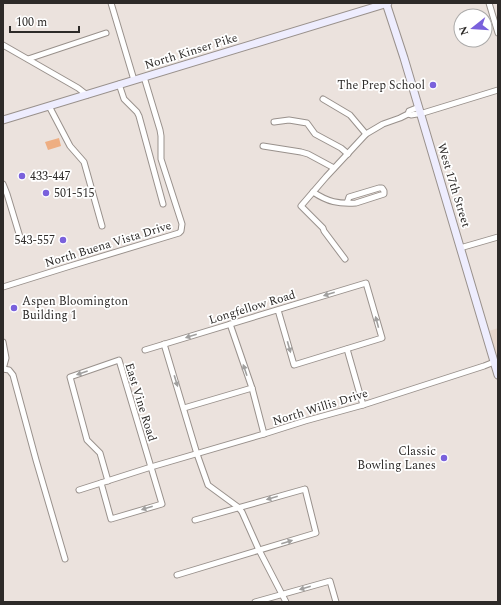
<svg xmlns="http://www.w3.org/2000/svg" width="501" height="605" font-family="Spectral,serif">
	<rect width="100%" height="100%" fill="#ebe2dd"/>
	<!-- built -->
	<polygon fill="#e7d7cd" points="498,328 498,362 489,331"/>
	<!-- green -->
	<polygon fill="#eeae82" points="59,138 61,146 48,150 45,142"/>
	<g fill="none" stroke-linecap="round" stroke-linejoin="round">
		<defs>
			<g id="street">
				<polyline points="111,3 134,80"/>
				<polyline points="489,3 498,33"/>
				<polyline points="3,45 78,88 87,95"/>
				<polyline points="28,59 106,33"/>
				<polyline points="119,84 124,99 137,112 139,116 163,204"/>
				<polyline points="323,99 350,115 366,134"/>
				<polyline points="49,106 70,146 84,162 102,226"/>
				<polyline points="408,114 411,115 423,113 498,90"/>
				<polyline points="274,122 289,120 307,123 315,134 341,148 348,154"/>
				<polyline points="263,146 301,152 308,154 334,168"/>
				<polyline points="3,184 7,194 20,237"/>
				<path d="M 313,192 C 328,202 338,204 356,203 L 384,194 L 384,191 L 382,188 L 379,188 L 349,197 L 347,203"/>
				<polyline points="460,248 498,237"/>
				<polyline points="345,259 324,231 323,228 301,206 326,177 366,134 383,124 400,118 408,114 409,111 419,107"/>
				<polyline points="3,287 67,267 179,233 181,231 182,224 161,159 161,136 160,130 144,77"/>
				<polyline points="230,324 252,388 264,434"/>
				<polyline points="3,342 6,358 3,369"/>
				<polyline points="164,344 197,454 208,485 238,507 242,512 259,550 286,602"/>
				<polyline points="347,349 363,405"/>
				<polyline points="145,350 366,283 382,338 294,365 278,310"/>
				<polyline points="3,369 9,370 13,375 36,460 65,559"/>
				<polyline points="184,408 252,388"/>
				<polyline points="101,483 111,519 162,504 119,360 70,377 87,440 100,453 108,481"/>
				<polyline points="79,490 151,467 264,434 305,421 363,405 484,366 494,362"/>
				<polyline points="177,575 316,533 305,489 195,520"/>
				<polyline points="255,602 330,581 336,602"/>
			</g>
			<g id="secondary">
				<polyline points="386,3 404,58 498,375"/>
				<polyline points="3,120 388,3"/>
			</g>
		</defs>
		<!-- street casing -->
		<use href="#street" stroke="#99918c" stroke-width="7"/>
		<!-- secondary casing -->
		<use href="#secondary" stroke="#99918c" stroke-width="9"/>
		<!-- street -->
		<use href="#street" stroke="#fff" stroke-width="5"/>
		<!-- secondary -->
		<use href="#secondary" stroke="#eeedfe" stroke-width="7"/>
	</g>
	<!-- one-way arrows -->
	<defs><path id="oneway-solid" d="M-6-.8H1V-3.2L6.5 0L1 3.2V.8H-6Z"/></defs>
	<g fill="#a09f9e">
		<use href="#oneway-solid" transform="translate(329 294) rotate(163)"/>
		<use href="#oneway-solid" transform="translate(377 322) rotate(-105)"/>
		<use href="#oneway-solid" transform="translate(191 336) rotate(163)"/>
		<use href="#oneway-solid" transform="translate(289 347) rotate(74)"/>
		<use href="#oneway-solid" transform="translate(245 370) rotate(-109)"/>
		<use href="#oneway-solid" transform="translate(82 373) rotate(161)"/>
		<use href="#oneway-solid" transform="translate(176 381) rotate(73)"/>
		<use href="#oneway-solid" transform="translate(272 498) rotate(164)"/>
		<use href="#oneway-solid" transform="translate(147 508) rotate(163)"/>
		<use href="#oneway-solid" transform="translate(287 542) rotate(-17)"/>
		<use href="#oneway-solid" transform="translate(305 588) rotate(164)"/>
	</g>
	<!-- markers -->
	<g fill="#7a61dc" stroke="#fff" stroke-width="1.5">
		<circle cx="433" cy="85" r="4"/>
		<circle cx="22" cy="176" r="4"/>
		<circle cx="46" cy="193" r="4"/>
		<circle cx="63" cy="240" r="4"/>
		<circle cx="14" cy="308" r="4"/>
		<circle cx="444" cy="458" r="4"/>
	</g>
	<g text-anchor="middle" stroke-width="3.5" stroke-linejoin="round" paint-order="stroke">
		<!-- street labels -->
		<g font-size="12" fill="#2d2a28" stroke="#fff">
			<text transform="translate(191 51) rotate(-17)" y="4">North Kinser Pike</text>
			<text transform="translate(454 185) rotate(73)" y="4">West 17th Street</text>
			<text transform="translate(108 244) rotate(-17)" y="4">North Buena Vista Drive</text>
			<text transform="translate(252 307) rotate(-17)" y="4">Longfellow Road</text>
			<text transform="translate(141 402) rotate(73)" y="4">East Vine Road</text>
			<text transform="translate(320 407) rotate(-17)" y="4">North Willis Drive</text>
		</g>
		<!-- poi labels -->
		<g font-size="12" fill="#2d2a28" stroke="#fff" text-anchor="end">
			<text x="425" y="89">The Prep School</text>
			<text x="30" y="180" text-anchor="start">433-447</text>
			<text x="54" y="197" text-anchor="start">501-515</text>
			<text x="55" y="244">543-557</text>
			<text x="22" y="305" text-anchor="start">Aspen Bloomington<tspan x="22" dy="14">Building 1</tspan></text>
			<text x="436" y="455">Classic<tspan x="436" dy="14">Bowling Lanes</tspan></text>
		</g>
	</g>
	<!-- border -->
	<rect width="501" height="605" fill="none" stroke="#2d2a28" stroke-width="8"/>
	<!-- north arrow -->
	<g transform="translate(473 28) rotate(253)"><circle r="19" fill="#ffffff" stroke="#abaaa9"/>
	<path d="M0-3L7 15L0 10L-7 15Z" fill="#7a61dc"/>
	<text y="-6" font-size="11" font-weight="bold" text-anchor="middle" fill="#2d2a28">N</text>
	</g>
	<!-- scale -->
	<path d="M10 26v6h69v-6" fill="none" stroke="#2d2a28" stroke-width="2"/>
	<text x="16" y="26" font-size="12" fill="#2d2a28" stroke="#ffffff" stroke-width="3" paint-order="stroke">100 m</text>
</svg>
